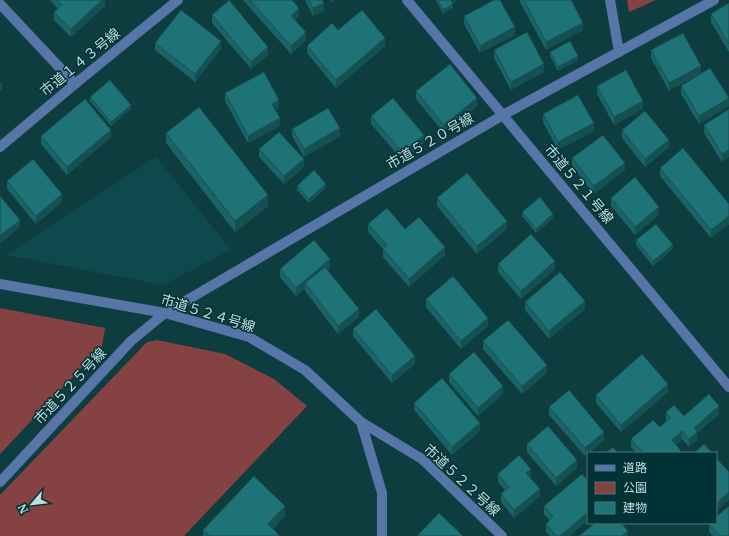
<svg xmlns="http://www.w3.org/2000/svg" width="729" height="536" font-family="Merriweather,'Noto Sans JP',serif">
	<rect width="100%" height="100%" fill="#0e3d3f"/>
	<!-- built -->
	<polygon fill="#0e4a4d" points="156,157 231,250 163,285 6,255"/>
	<!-- green -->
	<g fill="#854243">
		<polygon points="627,0 656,0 629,12"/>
		<polygon points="0,308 105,328 102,346 0,454"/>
		<polygon points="157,340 225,354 274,379 307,406 184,536 0,536 0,495 147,342"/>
	</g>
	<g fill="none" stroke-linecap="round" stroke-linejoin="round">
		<!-- minor -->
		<g stroke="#5775a7" stroke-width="10">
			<polyline points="407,0 729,387"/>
			<polyline points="610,0 619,52"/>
			<polyline points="0,4 75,84"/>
			<polyline points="0,147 75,84 178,0"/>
			<polyline points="0,284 165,313 249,337 305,370 361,422 382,493 382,536"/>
			<polyline points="361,422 422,459 502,536"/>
			<polyline points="0,482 131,341 165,313 503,115 714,0"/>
		</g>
	</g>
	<!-- wall -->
	<g fill="#1a6366">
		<polygon points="50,0 105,0 105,6 71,37 54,20 54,12 58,9"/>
		<polygon points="243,0 292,0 299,16 295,20 306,40 291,54"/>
		<polygon points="305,0 322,0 324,11 313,16"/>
		<polygon points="436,0 451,0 453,8 443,14"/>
		<polygon points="519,0 571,0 583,30 546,50"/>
		<polygon points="729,3 729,52 711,22 711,14"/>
		<polygon points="212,15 268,55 251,69 212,23"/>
		<polygon points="464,16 515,35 480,53 464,24"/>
		<polygon points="338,30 385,46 336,88 307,53 307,46"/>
		<polygon points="683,33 669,91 651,58 651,50"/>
		<polygon points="155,43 221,49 195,82 155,50"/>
		<polygon points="494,50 544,72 511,90 494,58"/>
		<polygon points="550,52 578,60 558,71 550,56"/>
		<polygon points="597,86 643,109 614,125 597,94"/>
		<polygon points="681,86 729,106 699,124 681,94"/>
		<polygon points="416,91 477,106 444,133 416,99"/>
		<polygon points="225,93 279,108 275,110 280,126 248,143 225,101"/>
		<polygon points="90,97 131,109 111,126 90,101"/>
		<polygon points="729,109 722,162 704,133 704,125"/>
		<polygon points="543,114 594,131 558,150 543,122"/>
		<polygon points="371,116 424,143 403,161 371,124"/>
		<polygon points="292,129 340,136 304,157 292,136"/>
		<polygon points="622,130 669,147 645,167 622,138"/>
		<polygon points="166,133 268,206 235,232 166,143"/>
		<polygon points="41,136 111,137 67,175 41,144"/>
		<polygon points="259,149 304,167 284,184 259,157"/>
		<polygon points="572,158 625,170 594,194 572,166"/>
		<polygon points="660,168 729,204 729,224 711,238 660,176"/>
		<polygon points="7,181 62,202 36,224 7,189"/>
		<polygon points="297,186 326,188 309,203 297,190"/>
		<polygon points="437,198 507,229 477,254 437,206"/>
		<polygon points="611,198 659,215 635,235 611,206"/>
		<polygon points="522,212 553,218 536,233 522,216"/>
		<polygon points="368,224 445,255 409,287 383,257 383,249 368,232"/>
		<polygon points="636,240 673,249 653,266 636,245"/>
		<polygon points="498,264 555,269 521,299 498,272"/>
		<polygon points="330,267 327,269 359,317 338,334 305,291 305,288 296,296 280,277 280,269"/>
		<polygon points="426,299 488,326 461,349 426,307"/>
		<polygon points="525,302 585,309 549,339 525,310"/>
		<polygon points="353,329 415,364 392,383 353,336"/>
		<polygon points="483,341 547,373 522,394 483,349"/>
		<polygon points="449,374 503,394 478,416 449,382"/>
		<polygon points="668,392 621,432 596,403 596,395"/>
		<polygon points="414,403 480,431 452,455 414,410"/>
		<polygon points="549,407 604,440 589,453 588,453 585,456 549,415"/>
		<polygon points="666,412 684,416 719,414 697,433 697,440 689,447 682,439 676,445 681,453 636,453 631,447 631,439 660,427 667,421 666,420"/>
		<polygon points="527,444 577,468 556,486 527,452"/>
		<polygon points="498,474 531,477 530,477 540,496 514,518 501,502 501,494 505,490 498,482"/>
		<polygon points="588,481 588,520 569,536 550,536 546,532 546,524 550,521 544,514 544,506"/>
		<polygon points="285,516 273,529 280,536 203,536 203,530"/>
		<polygon points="709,524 729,536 713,536 709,532"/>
	</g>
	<!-- shaded-wall -->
	<g fill="#155053">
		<polygon points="102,0 105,0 105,6 71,37 71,29"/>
		<polygon points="330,0 335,0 330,3"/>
		<polygon points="453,0 459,0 453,3"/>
		<polygon points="324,3 324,11 313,16 313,8"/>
		<polygon points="453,4 453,8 443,14 443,10"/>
		<polygon points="299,8 299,16 291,24 291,16"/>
		<polygon points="583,23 583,30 546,50 546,42"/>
		<polygon points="515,27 515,35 480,53 480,46"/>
		<polygon points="306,32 306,40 291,54 291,46"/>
		<polygon points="385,38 385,46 336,88 336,80"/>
		<polygon points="221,41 221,49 195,82 195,74"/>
		<polygon points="268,47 268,55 251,69 251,62"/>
		<polygon points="578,56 578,60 558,71 558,67"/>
		<polygon points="544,64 544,72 511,90 511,82"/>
		<polygon points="701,66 701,74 669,91 669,83"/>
		<polygon points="2,81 2,89 0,91 0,83"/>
		<polygon points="477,98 477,106 444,133 444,125"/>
		<polygon points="729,98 729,106 699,124 699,116"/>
		<polygon points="279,100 279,108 272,112 272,104"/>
		<polygon points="643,101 643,109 614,125 614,117"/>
		<polygon points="131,105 131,109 111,126 111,122"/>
		<polygon points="280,118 280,126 248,143 248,136"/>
		<polygon points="594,123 594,131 558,150 558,142"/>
		<polygon points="340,128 340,136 304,157 304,149"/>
		<polygon points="111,130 111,137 67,175 67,167"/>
		<polygon points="424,135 424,143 403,161 403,153"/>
		<polygon points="669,140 669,147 645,167 645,159"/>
		<polygon points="729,150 729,157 722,162 722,154"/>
		<polygon points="304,159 304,167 284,184 284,176"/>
		<polygon points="625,163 625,170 594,194 594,186"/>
		<polygon points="326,184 326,188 309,203 309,199"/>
		<polygon points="62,194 62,202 36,224 36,216"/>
		<polygon points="268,195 268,206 235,232 235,221"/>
		<polygon points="659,207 659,215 635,235 635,227"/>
		<polygon points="553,214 553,218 536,233 536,229"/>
		<polygon points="729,216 729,224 711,238 711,230"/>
		<polygon points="20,220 20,227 0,244 0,236"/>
		<polygon points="507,221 507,229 477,254 477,246"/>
		<polygon points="673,245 673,249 653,266 653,261"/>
		<polygon points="445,247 445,255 409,287 409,279"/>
		<polygon points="330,259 330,267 307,286 305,283 305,288 296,296 296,288"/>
		<polygon points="555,261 555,269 521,299 521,291"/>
		<polygon points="585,301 585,309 549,339 549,331"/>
		<polygon points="359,309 359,317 338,334 338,326"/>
		<polygon points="488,318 488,326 461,349 461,341"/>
		<polygon points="415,356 415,364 392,383 392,375"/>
		<polygon points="547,365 547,373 522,394 522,386"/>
		<polygon points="668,384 668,392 621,432 621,425"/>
		<polygon points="503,386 503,394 478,416 478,408"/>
		<polygon points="719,406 719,414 697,433 697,440 689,447 689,439 694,428"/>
		<polygon points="480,423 480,431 452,455 452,447"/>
		<polygon points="682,431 682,439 672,448 672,440"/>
		<polygon points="604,432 604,440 589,453 588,453 588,454 585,456 585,448"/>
		<polygon points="577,460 577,468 556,486 556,478"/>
		<polygon points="531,469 531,477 526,480 526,473"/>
		<polygon points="540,489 540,496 514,518 514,510"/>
		<polygon points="729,492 729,500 716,512 716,504"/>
		<polygon points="285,506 285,516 268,535 268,524"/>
		<polygon points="588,512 588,520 569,536 560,536"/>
		<polygon points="700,523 704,523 700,526"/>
		<polygon points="628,531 628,536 622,536"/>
	</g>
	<!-- building -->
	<g fill="#1e7377" stroke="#155053">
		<polygon points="57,0 102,0 71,29 54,12 62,5"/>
		<polygon points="229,0 268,47 251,62 212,15"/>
		<polygon points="250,0 292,0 299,8 291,16 306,32 291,46"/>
		<polygon points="309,0 322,0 324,3 313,8"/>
		<polygon points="438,0 451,0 453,4 443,10"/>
		<polygon points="494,0 500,0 515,27 480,46 464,16"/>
		<polygon points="524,0 571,0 583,23 546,42"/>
		<polygon points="729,3 729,44 711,14"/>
		<polygon points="181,10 221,41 195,74 155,43"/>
		<polygon points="362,10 385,38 336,80 307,46 332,23 338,30"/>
		<polygon points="527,32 544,64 511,82 494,50"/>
		<polygon points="683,33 701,66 669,83 651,50"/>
		<polygon points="570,41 578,56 558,67 550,52"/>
		<polygon points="450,64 477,98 444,125 416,91"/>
		<polygon points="710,68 729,98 699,116 681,86"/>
		<polygon points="626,70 643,101 614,117 597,86"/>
		<polygon points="264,72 279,100 272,104 280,118 248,136 225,93"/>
		<polygon points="110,80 131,105 111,122 90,97"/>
		<polygon points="578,95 594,123 558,142 543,114"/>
		<polygon points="393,98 424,135 403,153 371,116"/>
		<polygon points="85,99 111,130 67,167 41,136"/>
		<polygon points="199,107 268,195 235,221 166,133"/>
		<polygon points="328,108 340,128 304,149 292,129"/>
		<polygon points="729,109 729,150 722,154 704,125"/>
		<polygon points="645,111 669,140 645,159 622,130"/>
		<polygon points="279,132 304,159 284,176 259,149"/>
		<polygon points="603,135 625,163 594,186 572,158"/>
		<polygon points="683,148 729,204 729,216 711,230 660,168"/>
		<polygon points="33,159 62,194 36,216 7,181"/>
		<polygon points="314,170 326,184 309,199 297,186"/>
		<polygon points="467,173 507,221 477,246 437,198"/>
		<polygon points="635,177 659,207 635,227 611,198"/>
		<polygon points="0,196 20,220 0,236"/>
		<polygon points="540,197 553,214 536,229 522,212"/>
		<polygon points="387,208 405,229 419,217 445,247 409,279 383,249 387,245 368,224"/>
		<polygon points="656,224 673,245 653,261 636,240"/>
		<polygon points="531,234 555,261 521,291 498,264"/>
		<polygon points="314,240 330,259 296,288 280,269"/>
		<polygon points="325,267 359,309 338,326 305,283"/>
		<polygon points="560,272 585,301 549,331 525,302"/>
		<polygon points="453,276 488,318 461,341 426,299"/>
		<polygon points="376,309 415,356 392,375 353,329"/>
		<polygon points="508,320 547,365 522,386 483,341"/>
		<polygon points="474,352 503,386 478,408 449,374"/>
		<polygon points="642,354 668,384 621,425 596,395"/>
		<polygon points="442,378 480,423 452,447 414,403"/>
		<polygon points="569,390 604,432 585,448 549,407"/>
		<polygon points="709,394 719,406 694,428 697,432 689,439 682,431 672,440 681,451 680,453 643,453 631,439 653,420 660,427 670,418 666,412 674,405 684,416"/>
		<polygon points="548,426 577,460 556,478 527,444"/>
		<polygon points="704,444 712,453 694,453"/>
		<polygon points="613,447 618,453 606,453"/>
		<polygon points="519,455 531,469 526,473 540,489 514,510 501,494 509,487 498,474"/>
		<polygon points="716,458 729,472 729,492 716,504"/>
		<polygon points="582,474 588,481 588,512 560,536 556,536 546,524 553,517 544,506"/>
		<polygon points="254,476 285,506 268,524 280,536 210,536 203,530"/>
		<polygon points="729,506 729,536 720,536 709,524 710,523 716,523 716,517"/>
		<polygon points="439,513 463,536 417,536"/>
		<polygon points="595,523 621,523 628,531 622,536 579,536"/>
	</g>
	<g text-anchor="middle" stroke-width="3" stroke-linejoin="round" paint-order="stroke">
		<!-- street labels -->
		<g font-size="14" fill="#c1dedf" stroke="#013235">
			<text transform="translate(80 62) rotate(-39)" y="5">市道１４３号線</text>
			<text transform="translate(430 141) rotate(-30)" y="5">市道５２０号線</text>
			<text transform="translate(579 184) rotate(50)" y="5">市道５２１号線</text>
			<text transform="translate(208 313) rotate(17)" y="5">市道５２４号線</text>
			<text transform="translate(70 386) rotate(-47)" y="5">市道５２５号線</text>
			<text transform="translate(462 480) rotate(43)" y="5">市道５２２号線</text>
		</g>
	</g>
	<!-- legend -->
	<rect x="587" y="452" width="130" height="72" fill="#013235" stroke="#4e7779"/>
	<rect x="595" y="465" width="20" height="6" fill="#5775a7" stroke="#4e7779"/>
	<text x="623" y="472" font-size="12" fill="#c1dedf">道路</text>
	<rect x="595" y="482" width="20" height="12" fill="#854243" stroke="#4e7779"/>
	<text x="623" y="492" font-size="12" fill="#c1dedf">公園</text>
	<rect x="595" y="502" width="20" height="12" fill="#1e7377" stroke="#4e7779"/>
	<text x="623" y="512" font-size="12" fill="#c1dedf">建物</text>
	<!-- north arrow -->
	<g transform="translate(32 504) rotate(242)" stroke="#013235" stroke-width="3" paint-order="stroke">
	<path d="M0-3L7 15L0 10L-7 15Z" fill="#c1dedf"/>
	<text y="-6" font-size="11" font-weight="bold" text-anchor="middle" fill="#c1dedf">N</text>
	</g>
</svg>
